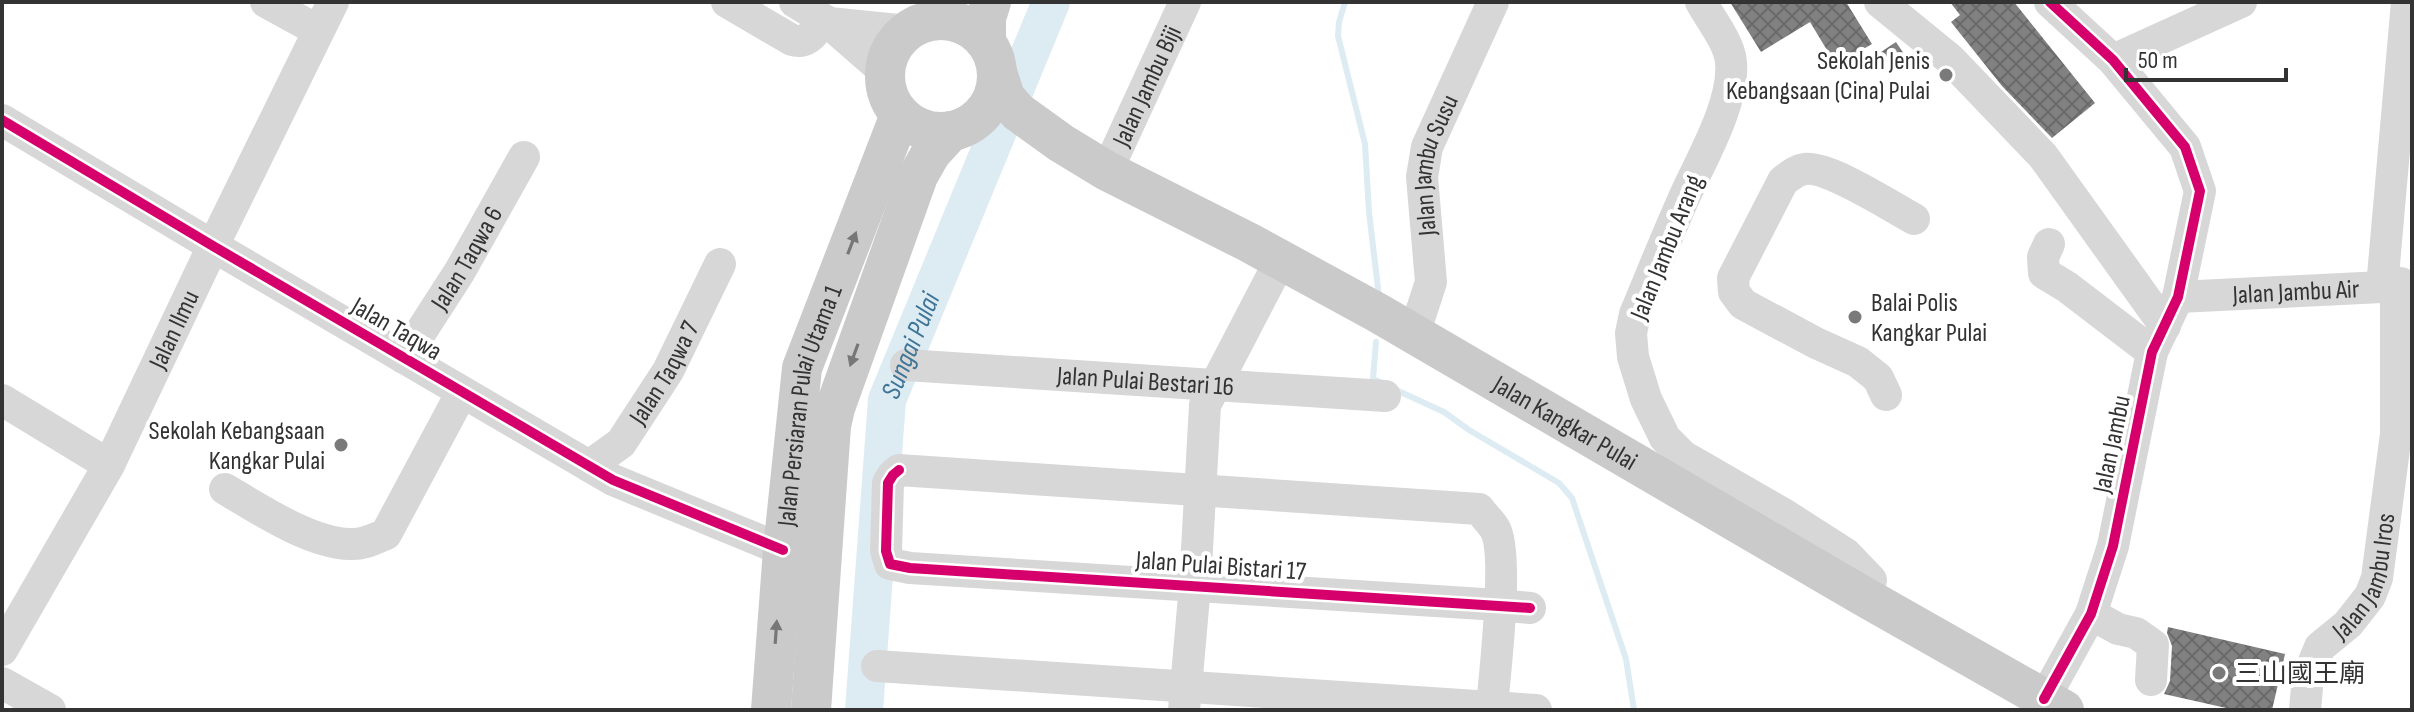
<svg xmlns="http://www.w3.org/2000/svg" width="2414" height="712" font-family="'Sofia Sans Condensed','Noto Sans SC',sans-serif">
	<defs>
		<pattern id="building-cross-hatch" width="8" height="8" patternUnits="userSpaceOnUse" patternTransform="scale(2)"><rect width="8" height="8" fill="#818181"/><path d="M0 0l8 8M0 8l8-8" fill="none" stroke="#6a6a6a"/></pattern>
	</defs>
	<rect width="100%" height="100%" fill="#fff"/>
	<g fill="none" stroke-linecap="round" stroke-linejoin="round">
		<!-- stream -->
		<g stroke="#ddebf3" stroke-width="6">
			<polyline points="1345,2 1339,22 1338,36 1365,144 1369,212 1379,297"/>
			<polyline points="1376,342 1373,379 1380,382"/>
			<polyline points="1394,389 1444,412 1469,430 1559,483 1572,498 1626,659 1634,710"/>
		</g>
		<!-- river -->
		<path stroke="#ddebf3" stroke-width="38" id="s1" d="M 864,710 L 887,400 L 1051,2"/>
	</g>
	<!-- building -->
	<g fill="url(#building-cross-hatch)">
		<polygon points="1730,2 1846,2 1872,44 1836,65 1810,22 1761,52"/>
		<polygon points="1950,2 2014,2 2095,103 2052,138 2002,86 1951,22 1960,15"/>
		<polygon points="1896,42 1906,57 1885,70 1875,56"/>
		<polygon points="2168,627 2285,654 2272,710 2235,710 2164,694 2170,681 2172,646 2167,633"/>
	</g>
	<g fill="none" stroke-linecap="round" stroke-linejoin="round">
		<!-- minor -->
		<g stroke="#d7d7d7" stroke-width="32">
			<polyline points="266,2 317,30"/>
			<path d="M 727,2 L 792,40 C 808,45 815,31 824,20"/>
			<polyline points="795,2 829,23 885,72"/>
			<path d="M 1701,2 C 1711,20 1729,42 1731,62 C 1735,104 1699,163 1683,200 C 1666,238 1651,276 1635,314 L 1631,333 L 1633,357 L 1646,399 L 1665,438 L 1683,456 L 1782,513 L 1846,554 L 1871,580"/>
			<polyline points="1880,2 1951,60 2043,156 2165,326"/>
			<polyline points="829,23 908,31"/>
			<polyline points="2113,60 2241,2"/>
			<polyline points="2,120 213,246 613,480 783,550"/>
			<path id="s2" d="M 1107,171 L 1185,2"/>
			<polyline points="2049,244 2043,257 2044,273 2067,287 2152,352"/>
			<polyline points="2382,287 2407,2"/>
			<path id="s3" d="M 2178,297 L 2382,287 L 2401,283"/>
			<path id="s4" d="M 1414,334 L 1431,282 L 1422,177 L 1427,147 L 1493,2"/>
			<path id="s5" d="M 404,358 L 460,271 L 524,157"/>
			<path id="s6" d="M 906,365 L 1385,396"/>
			<path d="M 1886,395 L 1878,378 L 1858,362 L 1816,343 L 1743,304 L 1734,292 L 1733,278 L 1783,181 C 1790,176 1796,170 1805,169 C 1829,166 1890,206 1914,219"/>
			<polyline points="2,400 109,465"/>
			<path id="s7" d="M 589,466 L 621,443 L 668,371 L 720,264"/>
			<path d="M 225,489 C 259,509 310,543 350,544 C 363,545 374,539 386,534 L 462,392"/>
			<polyline points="2091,614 2118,629 2136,633 2153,645 2151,680"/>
			<path id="s8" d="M 2,650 L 109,465 L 213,246 L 333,2"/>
			<polyline points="877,666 1536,710"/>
			<polyline points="2,683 50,710"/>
			<polyline points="2044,699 2091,614 2113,546 2152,352 2178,297 2200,191 2185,147 2113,60 2050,2"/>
			<path d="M 1492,706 C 1495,673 1509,554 1495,529 C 1491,522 1484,516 1479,509 L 899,470 L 893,475 L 888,483 L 886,551 L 890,564 L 910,568 L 1499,605 L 1530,608"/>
			<polyline points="1184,710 1195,585 1205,405 1280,261"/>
			<path id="s9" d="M 2305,710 L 2308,676 L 2320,647 L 2348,624 L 2370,596 L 2377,578 L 2396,434 L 2396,285"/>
		</g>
		<!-- major -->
		<g stroke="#cacaca" stroke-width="40">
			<circle cx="941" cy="76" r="56"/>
			<polyline points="986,42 986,18 991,2"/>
			<path id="s10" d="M 997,72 L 1005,97 L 1018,112 L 1061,143 L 1107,171 L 1248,242 L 1378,313 L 1863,596 L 2064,710"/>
			<path id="s11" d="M 771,710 L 783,550 L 802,368 L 900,115"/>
			<polyline points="811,710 831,426 835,408 918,176 931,153 951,131"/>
		</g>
		<defs>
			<g id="cycleway">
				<polyline points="2,120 213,246 613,480 783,550"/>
				<polyline points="899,470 893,475 888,483 886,551 890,564 910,568 1530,608"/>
				<polyline points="2044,699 2091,614 2113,546 2152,352 2178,297 2200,191 2185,147 2113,60 2050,2"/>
			</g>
		</defs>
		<!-- cycleway casing -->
		<use href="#cycleway" stroke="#fff" stroke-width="15"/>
		<!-- cycleway -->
		<use href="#cycleway" stroke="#d6006c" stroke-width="10"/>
	</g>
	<!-- one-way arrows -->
	<defs><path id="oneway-solid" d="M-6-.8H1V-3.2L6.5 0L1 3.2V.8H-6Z" transform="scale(2)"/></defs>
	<g fill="#777">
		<use href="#oneway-solid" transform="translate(852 243) rotate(-69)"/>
		<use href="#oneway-solid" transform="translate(854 355) rotate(110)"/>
		<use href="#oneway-solid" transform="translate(776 632) rotate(-86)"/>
	</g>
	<!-- markers -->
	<g fill="#7a7a7a" stroke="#fff" stroke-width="3">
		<circle cx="1946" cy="75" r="8"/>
		<circle cx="1855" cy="317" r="8"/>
		<circle cx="341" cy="445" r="8"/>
		<circle cx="2219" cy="673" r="8"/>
	</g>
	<g text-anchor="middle" stroke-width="8" stroke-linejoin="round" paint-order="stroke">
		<!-- poi labels -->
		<g font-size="26" fill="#333" stroke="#fff" text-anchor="end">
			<text x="1930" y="69">Sekolah Jenis<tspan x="1930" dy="30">Kebangsaan (Cina) Pulai</tspan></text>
			<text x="1871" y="311" text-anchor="start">Balai Polis<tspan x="1871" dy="30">Kangkar Pulai</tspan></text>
			<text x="325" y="439">Sekolah Kebangsaan<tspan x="325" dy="30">Kangkar Pulai</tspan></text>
			<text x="2235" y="682" text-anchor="start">三山國王廟</text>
		</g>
		<!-- street labels -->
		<g font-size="26" fill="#333" stroke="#fff">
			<text dy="9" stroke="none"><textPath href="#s2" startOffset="94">Jalan Jambu Biji</textPath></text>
			<text dy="9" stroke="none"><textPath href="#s4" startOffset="174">Jalan Jambu Susu</textPath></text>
			<text transform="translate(1666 247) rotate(-68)" y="9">Jalan Jambu Arang</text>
			<text dy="9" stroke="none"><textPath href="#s5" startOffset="118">Jalan Taqwa 6</textPath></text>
			<text dy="9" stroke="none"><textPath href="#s3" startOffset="118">Jalan Jambu Air</textPath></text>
			<text transform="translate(397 328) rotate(30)" y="9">Jalan Taqwa</text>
			<text dy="9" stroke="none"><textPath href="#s8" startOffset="364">Jalan Ilmu</textPath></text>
			<text dy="9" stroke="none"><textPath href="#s7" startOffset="122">Jalan Taqwa 7</textPath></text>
			<text dy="9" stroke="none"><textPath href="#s6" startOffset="240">Jalan Pulai Bestari 16</textPath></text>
			<text dy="9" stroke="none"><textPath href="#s11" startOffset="308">Jalan Persiaran Pulai Utama 1</textPath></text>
			<text dy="9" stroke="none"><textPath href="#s10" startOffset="676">Jalan Kangkar Pulai</textPath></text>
			<text transform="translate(2111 444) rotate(-78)" y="9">Jalan Jambu</text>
			<text transform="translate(1221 565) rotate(4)" y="9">Jalan Pulai Bistari 17</text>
			<text dy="9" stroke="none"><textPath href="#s9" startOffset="154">Jalan Jambu Iros</textPath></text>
		</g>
		<!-- water labels -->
		<g font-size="28" font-style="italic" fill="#3f7597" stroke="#fff">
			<text dy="10" stroke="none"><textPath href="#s1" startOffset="370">Sungai Pulai</textPath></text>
		</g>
	</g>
	<!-- border -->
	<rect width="2414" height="712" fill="none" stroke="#333333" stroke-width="8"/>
	<!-- scale -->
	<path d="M2126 68v12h160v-12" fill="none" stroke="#333333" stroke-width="4"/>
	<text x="2138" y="68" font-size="24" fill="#333333" stroke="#ffffff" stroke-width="6" paint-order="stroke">50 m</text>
</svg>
